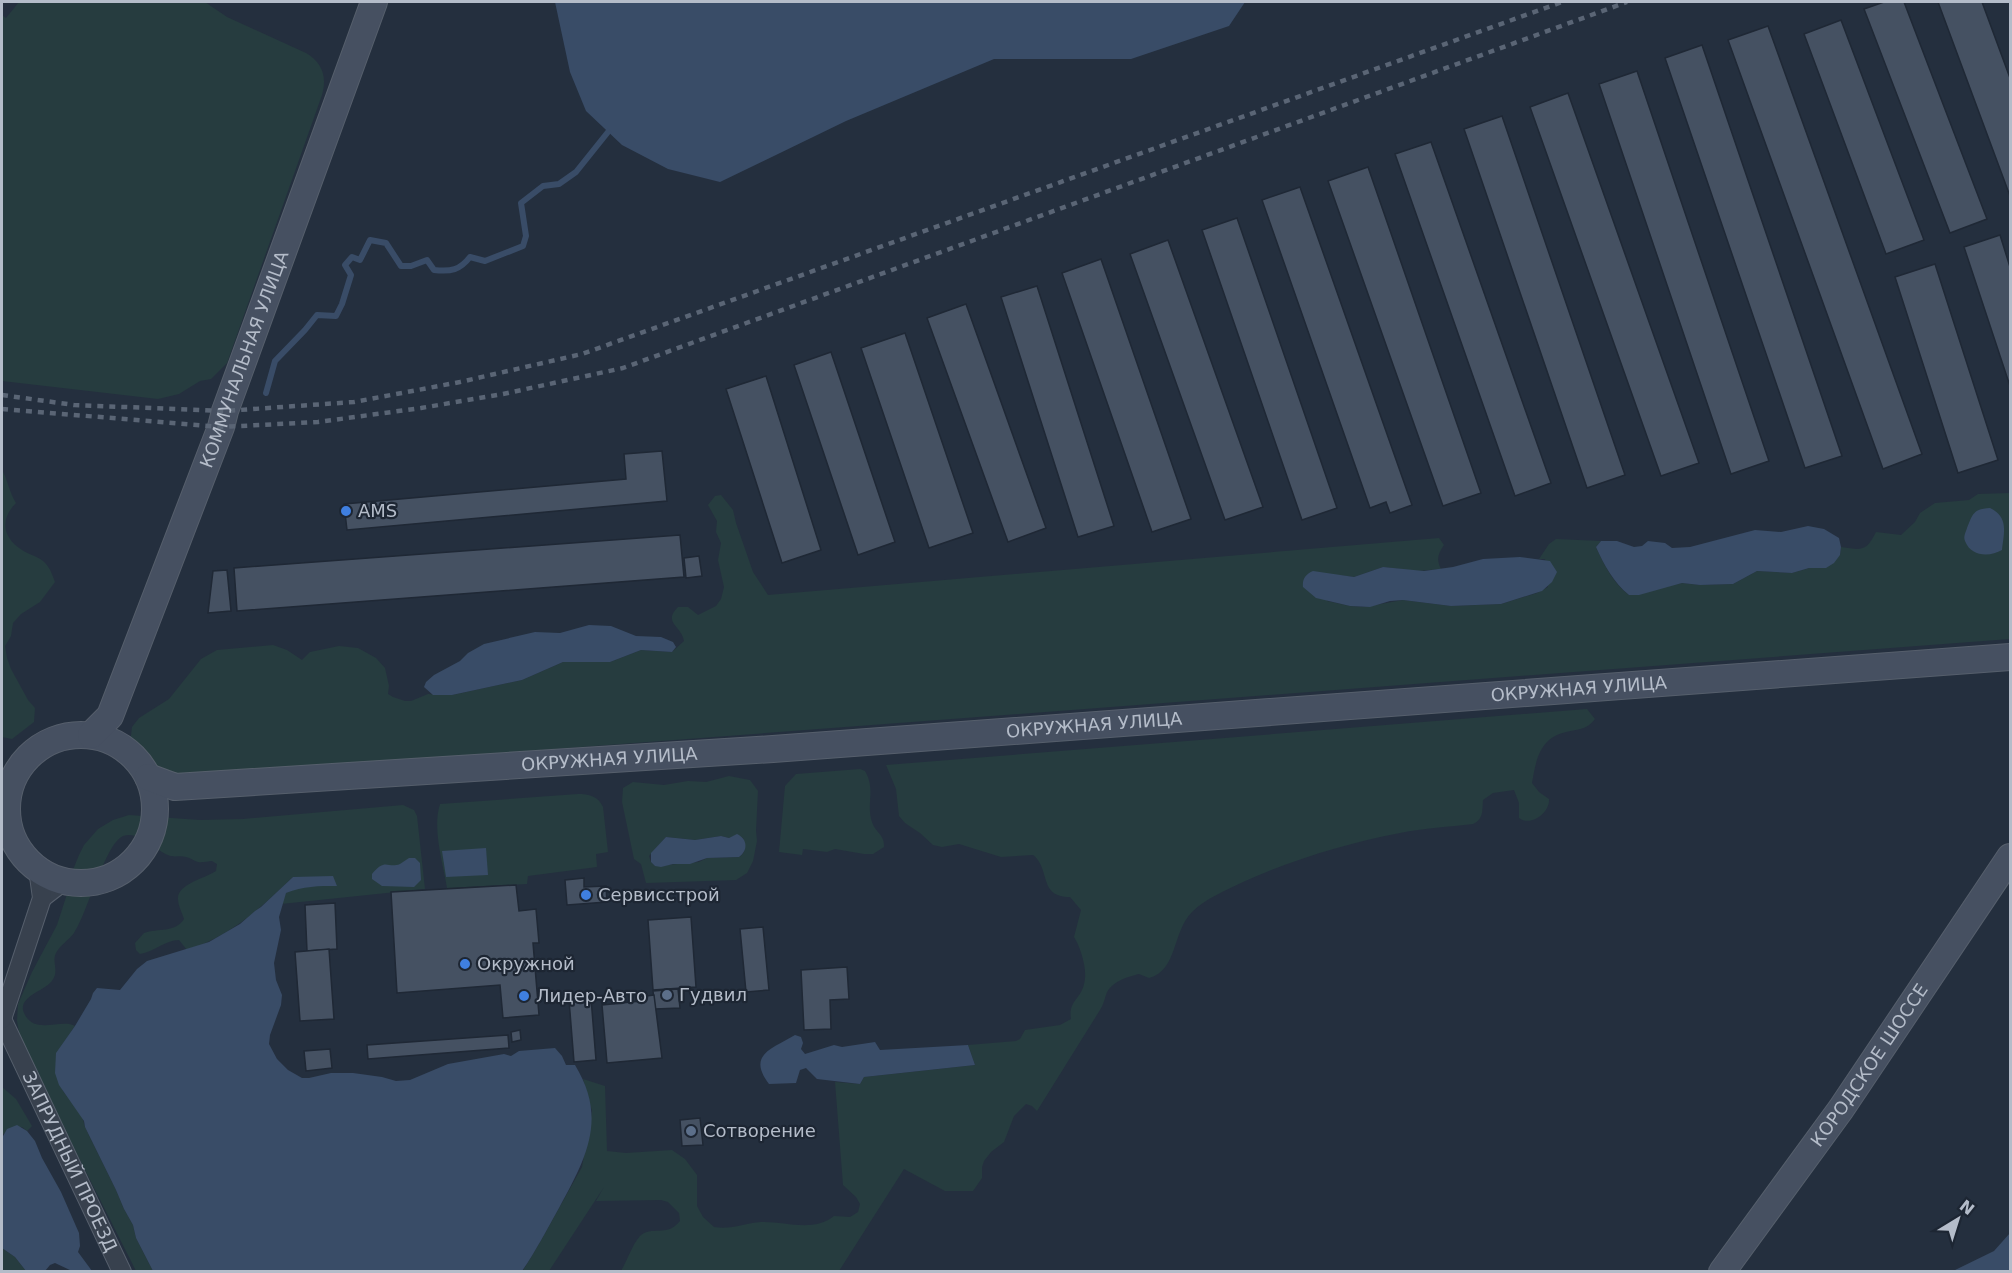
<svg xmlns="http://www.w3.org/2000/svg" width="2012" height="1273" font-family="'DejaVu Sans',sans-serif">
	<rect width="100%" height="100%" fill="#242f3e"/>
	<!-- green -->
	<g fill="#263c3f" fill-rule="evenodd">
		<path d="M 19,2 L 205,2 L 227,17 L 306,53 C 323,63 327,77 322,95 L 227,363 L 211,379 L 200,381 L 179,394 L 158,399 L 2,381 L 2,15 L 6,18 Z"/>
		<path d="M 2,470 C 8,480 9,492 16,503 C 0,519 2,537 22,550 C 28,554 37,556 43,561 C 50,567 52,574 55,582 L 40,602 L 21,614 L 13,623 L 11,636 L 5,646 L 7,658 L 11,669 L 28,700 L 35,708 L 34,722 L 12,739 L 2,737 Z"/>
		<path d="M 2010,493 L 2010,639 L 185,777 L 151,770 L 141,762 L 131,749 L 130,743 L 132,727 L 139,718 L 169,699 L 201,659 L 217,650 L 273,645 L 287,650 L 302,660 L 310,652 L 339,646 L 358,648 L 376,658 L 385,668 L 389,686 L 388,694 L 393,697 L 405,701 L 411,701 L 428,694 L 452,695 L 522,680 L 563,662 L 610,662 L 641,650 L 672,652 L 684,641 C 682,626 662,623 678,607 L 688,607 L 698,615 L 716,606 L 721,599 L 724,587 L 718,560 L 721,543 L 716,532 L 717,521 L 708,505 L 715,496 L 721,495 L 733,510 L 736,523 L 753,572 L 768,595 L 1439,538 L 1444,545 C 1438,554 1436,559 1441,569 L 1418,571 L 1383,567 L 1354,577 L 1337,575 L 1327,601 L 1350,606 L 1364,607 L 1403,600 L 1451,606 L 1501,604 L 1537,593 L 1548,587 L 1545,559 L 1539,559 L 1549,544 L 1556,539 L 1601,541 L 1596,547 C 1604,565 1614,584 1629,595 L 1682,583 L 1700,585 L 1733,584 L 1757,571 L 1792,573 L 1809,568 L 1826,567 L 1840,555 L 1841,547 C 1862,550 1866,552 1876,532 L 1901,535 L 1915,522 L 1920,513 L 1935,503 L 1969,500 L 1978,494 Z"/>
		<path d="M 1587,709 L 1595,719 C 1587,730 1578,729 1566,732 C 1539,738 1536,761 1532,783 L 1539,792 L 1549,799 C 1550,813 1531,827 1519,818 L 1519,803 L 1514,790 L 1493,793 L 1483,800 C 1482,810 1484,819 1473,824 C 1449,827 1424,828 1400,833 C 1347,843 1292,860 1243,882 C 1225,891 1206,898 1192,912 C 1172,932 1178,970 1149,978 L 1139,974 C 1127,977 1110,982 1106,995 C 1104,1001 1103,1005 1100,1010 L 1037,1111 L 1032,1106 L 1026,1104 L 1014,1116 L 1004,1142 L 991,1152 L 984,1161 L 982,1167 L 982,1178 L 973,1191 L 945,1191 L 904,1169 L 839,1271 L 621,1271 C 627,1261 632,1245 640,1236 C 651,1225 667,1238 680,1221 L 679,1213 L 668,1202 L 661,1200 L 596,1201 L 604,1187 L 549,1271 L 522,1272 L 539,1244 L 582,1167 L 592,1111 L 583,1079 L 605,1086 L 607,1151 L 626,1153 L 672,1150 L 685,1159 L 697,1175 L 697,1206 L 703,1217 L 714,1227 C 732,1230 744,1223 761,1222 C 785,1221 813,1233 834,1216 L 850,1217 L 858,1212 L 860,1204 L 856,1197 L 843,1185 L 835,1082 L 860,1084 L 864,1077 L 975,1065 L 968,1045 L 1016,1041 L 1020,1039 L 1025,1030 L 1060,1025 L 1071,1019 C 1068,1001 1081,999 1084,984 C 1088,971 1081,948 1074,937 L 1081,910 L 1070,897 C 1038,897 1051,869 1033,855 L 1001,857 L 959,844 L 942,847 L 933,845 L 920,833 L 905,823 L 899,816 L 896,789 L 886,765 Z"/>
		<path d="M 860,769 L 865,771 C 876,790 866,803 872,822 C 875,832 885,835 884,847 L 873,854 L 864,854 L 835,849 L 827,852 L 803,849 L 802,855 L 779,852 L 785,786 L 796,774 Z"/>
		<path d="M 729,776 L 750,780 L 758,791 L 756,831 L 757,841 L 753,861 L 747,873 L 736,880 L 646,883 L 641,864 L 634,859 L 622,802 L 623,788 L 633,782 L 664,785 L 688,781 L 706,782 ZM 737,835 L 743,838 C 745,845 747,852 739,857 L 707,858 L 699,862 L 655,866 L 651,862 L 649,856 L 666,837 L 695,840 L 721,836 L 729,838 Z"/>
		<path d="M 578,794 C 589,794 598,796 603,807 L 608,852 L 596,854 L 597,867 L 528,876 L 527,884 L 447,888 C 443,863 432,829 440,804 Z"/>
		<path d="M 403,805 L 414,810 L 417,816 L 425,889 L 281,904 L 286,893 L 297,888 L 314,886 L 337,885 L 293,877 C 261,908 230,936 187,950 L 179,940 C 165,940 154,952 140,954 L 136,950 L 135,943 L 144,933 C 158,928 175,933 184,919 C 182,912 178,906 178,899 C 177,884 206,878 216,871 L 217,864 L 212,861 C 208,861 202,863 198,862 C 194,861 191,858 186,857 C 180,855 174,858 168,855 C 156,850 139,830 123,836 C 105,844 87,914 74,933 C 69,940 60,945 56,953 C 51,963 61,972 50,983 C 43,991 15,998 25,1015 C 36,1035 62,1018 75,1026 L 60,1048 L 63,1091 L 82,1116 L 85,1127 L 116,1190 L 124,1209 L 133,1225 L 136,1238 L 153,1271 L 136,1271 L 21,1043 L 17,1021 L 18,1004 L 32,972 L 57,925 L 67,894 L 70,877 L 79,855 L 84,845 L 98,829 L 113,820 L 129,815 L 200,820 L 243,819 Z"/>
		<polygon points="2,1087 16,1099 32,1126 27,1131 22,1127 3,1134 2,1138"/>
		<polygon points="2,1248 15,1257 26,1271 2,1271"/>
	</g>
	<!-- water -->
	<g fill="#394c67">
		<polygon points="555,2 1245,2 1229,26 1131,59 994,59 846,121 720,182 668,169 622,145 586,111 570,72"/>
		<path d="M 1990,508 C 2009,517 2004,533 2002,550 C 1990,557 1971,557 1965,541 C 1963,536 1966,532 1967,528 C 1973,514 1973,509 1990,508 Z"/>
		<path d="M 1808,526 L 1824,529 L 1839,538 L 1841,547 L 1840,555 L 1834,563 L 1826,568 L 1809,568 L 1792,573 L 1757,571 L 1733,584 L 1700,585 L 1682,583 L 1639,595 L 1629,595 C 1614,583 1604,565 1596,547 L 1601,541 L 1617,541 L 1634,547 L 1642,546 L 1648,541 L 1665,543 L 1672,548 L 1690,547 L 1755,530 L 1781,532 Z"/>
		<path d="M 1520,557 L 1550,561 L 1557,572 L 1552,582 L 1542,591 L 1501,604 L 1451,606 L 1403,600 L 1390,601 L 1370,607 L 1350,606 L 1316,598 L 1303,587 C 1302,579 1306,574 1313,571 L 1354,577 L 1383,567 L 1424,571 L 1453,567 L 1483,559 Z"/>
		<polygon points="589,625 611,626 636,636 661,637 673,642 676,647 672,652 641,650 610,662 563,662 522,680 452,695 433,695 424,687 426,682 434,675 460,661 468,653 484,644 535,632 560,633"/>
		<path d="M 737,834 C 748,839 748,851 739,857 L 707,858 L 690,864 L 673,864 L 661,867 L 655,866 L 651,862 L 651,853 L 666,837 L 695,840 L 721,836 L 729,838 Z"/>
		<polygon points="486,848 488,875 446,877 442,851"/>
		<path d="M 409,858 L 415,858 L 420,863 L 421,880 L 414,887 L 382,886 L 372,879 L 372,874 C 386,857 387,869 400,864 C 403,862 406,860 409,858 Z"/>
		<path d="M 333,876 L 337,886 C 319,886 303,886 286,893 L 279,917 L 281,930 L 274,963 L 276,980 L 282,995 L 281,1005 L 270,1035 L 269,1044 L 277,1059 L 288,1070 L 302,1078 L 309,1078 L 331,1073 L 353,1073 L 382,1077 L 396,1081 L 410,1080 L 448,1064 L 504,1054 L 511,1056 L 519,1051 L 555,1048 L 562,1056 L 566,1065 L 575,1065 C 608,1119 586,1158 559,1208 C 547,1229 536,1251 522,1271 L 153,1271 L 136,1238 L 133,1225 L 124,1209 L 116,1190 L 85,1127 L 84,1121 L 59,1085 L 55,1073 L 56,1053 L 75,1026 L 91,999 L 93,993 L 97,988 L 120,990 L 137,969 L 147,961 L 209,942 L 240,924 L 255,911 L 261,907 L 293,877 Z"/>
		<path d="M 795,1035 L 801,1037 L 803,1043 L 801,1049 L 805,1054 L 834,1045 L 842,1047 L 875,1042 L 880,1050 L 968,1045 L 975,1065 L 864,1077 L 860,1084 L 817,1079 L 806,1068 L 800,1070 L 796,1083 L 769,1084 C 746,1054 774,1048 795,1035 Z"/>
		<polygon points="17,1125 27,1131 35,1141 42,1158 61,1192 79,1233 80,1246 78,1252 92,1271 72,1271 55,1263 50,1265 45,1271 26,1271 15,1257 2,1248 2,1138 7,1129"/>
		<polygon points="2010,1233 2010,1271 1953,1271 1994,1251"/>
	</g>
	<g fill="none" stroke-linecap="round" stroke-linejoin="round">
		<!-- stream -->
		<path stroke="#394c67" stroke-width="6" d="M 266,393 L 275,361 L 305,330 L 317,315 L 336,316 L 342,304 L 351,275 L 345,265 L 352,257 L 360,260 L 370,240 L 386,243 L 401,266 L 411,266 L 427,260 L 434,270 C 451,272 460,270 470,257 L 485,261 L 523,246 L 526,236 L 521,203 L 543,186 L 559,184 L 576,172 L 608,132"/>
	</g>
	<!-- building -->
	<g fill="#455162" stroke="#1f2835" stroke-width="1.5">
		<polygon points="1884,2 1904,2 1987,219 1950,233 1864,9"/>
		<polygon points="1938,2 1982,2 2010,78 2010,196"/>
		<polygon points="1841,20 1924,240 1886,254 1804,34"/>
		<polygon points="1768,26 1922,454 1883,469 1728,40"/>
		<polygon points="1702,45 1842,456 1805,468 1665,58"/>
		<polygon points="1637,71 1769,461 1731,474 1599,84"/>
		<polygon points="1568,93 1699,463 1661,476 1530,107"/>
		<polygon points="1502,116 1625,475 1587,488 1464,129"/>
		<polygon points="1431,142 1551,483 1515,496 1395,154"/>
		<polygon points="1368,167 1481,493 1443,506 1328,181"/>
		<polygon points="1300,187 1412,505 1390,513 1386,502 1370,508 1262,200"/>
		<polygon points="1237,218 1337,508 1302,520 1202,230"/>
		<polygon points="2000,235 2010,267 2010,386 1964,247"/>
		<polygon points="1168,240 1263,507 1225,520 1130,254"/>
		<polygon points="1101,259 1191,519 1152,532 1062,273"/>
		<polygon points="1935,264 1998,460 1958,473 1895,277"/>
		<polygon points="1037,286 1114,526 1078,537 1001,297"/>
		<polygon points="966,304 1046,528 1008,542 927,318"/>
		<polygon points="905,333 973,533 929,548 861,348"/>
		<polygon points="831,352 895,542 858,555 794,365"/>
		<polygon points="766,376 821,550 782,563 726,389"/>
		<polygon points="662,451 667,501 347,530 344,504 626,479 624,454"/>
		<polygon points="680,535 684,577 237,611 234,568"/>
		<polygon points="699,556 702,576 686,578 684,558"/>
		<polygon points="227,570 231,611 208,613 213,571"/>
		<polygon points="584,878 584,887 606,886 607,902 567,905 565,880"/>
		<polygon points="516,885 519,911 536,909 539,943 533,943 539,1015 503,1018 500,985 397,993 391,892"/>
		<polygon points="335,903 337,949 307,951 305,905"/>
		<polygon points="691,917 696,987 653,990 648,920"/>
		<polygon points="763,927 769,990 746,992 740,929"/>
		<polygon points="329,949 334,1019 300,1021 295,952"/>
		<polygon points="847,967 849,999 830,1000 831,1029 804,1030 801,970"/>
		<polygon points="678,989 680,1008 655,1009 653,991"/>
		<polygon points="654,995 662,1058 607,1063 602,1005 640,1001 639,997"/>
		<polygon points="591,998 596,1060 574,1062 569,1000"/>
		<polygon points="520,1030 521,1040 512,1042 511,1032"/>
		<polygon points="508,1035 509,1048 368,1059 367,1045"/>
		<polygon points="330,1049 332,1068 306,1071 304,1051"/>
		<polygon points="700,1118 703,1145 682,1146 680,1120"/>
	</g>
	<g fill="none" stroke-linecap="round" stroke-linejoin="round">
		<defs>
			<g id="minor">
				<polyline points="42,898 64,881"/>
				<path id="s1" d="M 2,1019 L 122,1272"/>
				<polyline points="2,1019 42,898 38,869"/>
			</g>
			<g id="secondary">
				<circle cx="81" cy="809" r="74"/>
				<path id="s2" d="M 91,735 L 110,716 L 221,427 L 225,411 L 374,2"/>
				<path id="s3" d="M 148,777 L 175,787 L 773,749 L 2010,657"/>
				<path id="s4" d="M 1722,1272 L 1841,1109 L 2010,857"/>
			</g>
		</defs>
		<!-- minor casing -->
		<use href="#minor" stroke="#565f6c" stroke-width="20"/>
		<!-- secondary casing -->
		<use href="#secondary" stroke="#565f6c" stroke-width="28"/>
		<!-- minor -->
		<use href="#minor" stroke="#38414e" stroke-width="18"/>
		<!-- secondary -->
		<use href="#secondary" stroke="#465061" stroke-width="26"/>
		<!-- rail -->
		<g stroke="#5a6575" stroke-width="4.5" stroke-dasharray="6 6" stroke-linecap="butt">
			<polyline points="2,395 74,405 225,411 354,402 460,382 582,354 1562,2"/>
			<polyline points="2,409 221,427 318,422 421,408 503,394 623,368 1627,2"/>
		</g>
	</g>
	<!-- markers -->
	<g fill="#3f7fe0" stroke="#1d2633" stroke-width="2">
		<circle cx="346" cy="511" r="6"/>
		<circle cx="586" cy="895" r="6"/>
		<circle cx="465" cy="964" r="6"/>
		<circle cx="524" cy="996" r="6"/>
	</g>
	<g fill="#5c6f8a" stroke="#1d2633" stroke-width="2">
		<circle cx="667" cy="995" r="6"/>
		<circle cx="691" cy="1131" r="6"/>
	</g>
	<g text-anchor="middle" stroke-width="4.5" stroke-linejoin="round" paint-order="stroke">
		<!-- street labels -->
		<g font-size="18" fill="#b4bcc9" stroke="#1d2633">
			<text dy="6" stroke="none"><textPath href="#s2" startOffset="408">КОММУНАЛЬНАЯ УЛИЦА</textPath></text>
			<text dy="6" stroke="none"><textPath href="#s3" startOffset="1436">ОКРУЖНАЯ УЛИЦА</textPath></text>
			<text dy="6" stroke="none"><textPath href="#s3" startOffset="950">ОКРУЖНАЯ УЛИЦА</textPath></text>
			<text dy="6" stroke="none"><textPath href="#s3" startOffset="464">ОКРУЖНАЯ УЛИЦА</textPath></text>
			<text dy="6" stroke="none"><textPath href="#s4" startOffset="254">КОРОДСКОЕ ШОССЕ</textPath></text>
			<text dy="6" stroke="none"><textPath href="#s1" startOffset="158">ЗАПРУДНЫЙ ПРОЕЗД</textPath></text>
		</g>
		<!-- poi labels -->
		<g font-size="18" fill="#b4bcc9" stroke="#1d2633" text-anchor="start">
			<text x="358" y="517">AMS</text>
			<text x="598" y="901">Сервисстрой</text>
			<text x="477" y="970">Окружной</text>
			<text x="679" y="1001">Гудвил</text>
			<text x="536" y="1002">Лидер-Авто</text>
			<text x="703" y="1137">Сотворение</text>
		</g>
	</g>
	<!-- border -->
	<rect width="2012" height="1273" fill="none" stroke="#b4bcc9" stroke-width="6"/>
	<!-- north arrow -->
	<g transform="translate(1958 1219) rotate(38)" stroke="#1d2633" stroke-width="4.5" paint-order="stroke">
	<path d="M0-4.5L10 22L0 15L-10 22Z" fill="#b4bcc9"/>
	<text y="-9" font-size="16" font-weight="bold" text-anchor="middle" fill="#b4bcc9">N</text>
	</g>
</svg>
